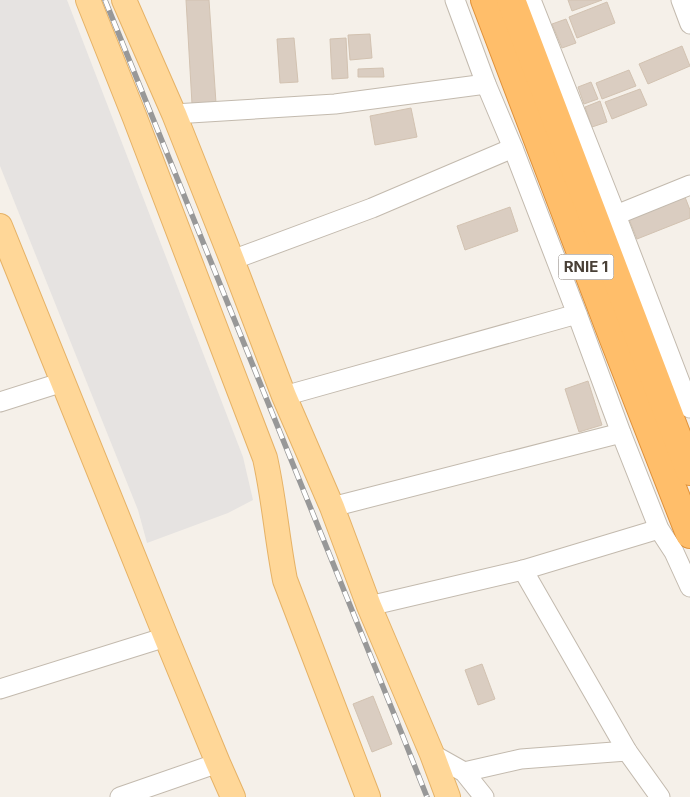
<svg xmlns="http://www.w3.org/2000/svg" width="690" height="797" font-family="Inter,sans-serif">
	<rect width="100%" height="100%" fill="#f5f0e9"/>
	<!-- parking -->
	<polygon fill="#e6e3e1" points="0,0 67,0 243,457 253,500 228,513 147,543 138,510 0,166"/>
	<!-- building -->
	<g fill="#dacdc1" stroke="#d2c2b1">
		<polygon points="186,0 209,0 216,103 192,104"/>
		<polygon points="568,0 602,0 572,11"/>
		<polygon points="607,2 615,23 577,38 569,17"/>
		<polygon points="566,19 576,43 562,48 552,24"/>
		<polygon points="370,34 372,58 350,60 348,35"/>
		<polygon points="294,38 298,82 280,83 277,39"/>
		<polygon points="346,38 348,78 332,79 330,39"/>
		<polygon points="682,46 690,66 648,84 639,64"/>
		<polygon points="383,68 384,77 358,77 358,69"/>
		<polygon points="629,70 636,86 602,99 596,83"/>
		<polygon points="591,82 598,99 584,104 578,87"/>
		<polygon points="640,89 647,105 612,119 605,102"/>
		<polygon points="600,101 607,122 592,127 585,107"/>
		<polygon points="411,108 417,137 375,145 370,116"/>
		<polygon points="685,197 690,210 690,218 637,239 629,219"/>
		<polygon points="510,207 518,231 465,250 457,226"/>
		<polygon points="588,381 602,425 579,432 565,389"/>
		<polygon points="482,664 495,699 478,705 465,670"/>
		<polygon points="373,696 392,744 372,752 353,704"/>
	</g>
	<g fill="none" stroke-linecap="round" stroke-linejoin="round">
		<defs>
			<g id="minor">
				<polyline points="455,0 486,84 513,148 577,314 621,433 659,529 674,552 690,587"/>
				<polyline points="531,0 616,215 690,408"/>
				<polyline points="681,0 690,24"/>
				<polyline points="174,114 335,104 486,84"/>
				<polyline points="616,215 690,185"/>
				<polyline points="232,260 372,208 513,148"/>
				<polyline points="284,396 577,314"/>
				<polyline points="0,402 63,382"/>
				<polyline points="332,507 621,433"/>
				<polyline points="523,570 627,751 660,797"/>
				<polyline points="369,606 523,570 659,529"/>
				<polyline points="0,689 166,637"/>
				<polyline points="432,754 464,772 484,797"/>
				<polyline points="464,772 521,759 627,751"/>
				<polyline points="120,797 218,763"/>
			</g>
			<g id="major">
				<path d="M 88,0 L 135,118 L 265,458 C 274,498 277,539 285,580 L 368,797"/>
				<polyline points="124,0 174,114 232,260 284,396 332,507 369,606 432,754 448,797"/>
				<polyline points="0,226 166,637 218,763 233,797"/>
			</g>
			<g id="highway">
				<polyline points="485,0 612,334 690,534"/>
				<polyline points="511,0 690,471"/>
			</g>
		</defs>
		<!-- minor casing -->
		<use href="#minor" stroke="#c3baae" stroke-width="21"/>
		<!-- major casing -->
		<use href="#major" stroke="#e6b266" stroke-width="26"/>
		<!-- highway casing -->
		<use href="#highway" stroke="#e09138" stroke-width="30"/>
		<!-- minor -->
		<use href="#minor" stroke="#fff" stroke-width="19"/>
		<!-- major -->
		<use href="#major" stroke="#ffd798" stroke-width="24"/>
		<!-- highway -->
		<use href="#highway" stroke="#ffbe6a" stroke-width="28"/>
		<defs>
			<polyline id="rail" points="105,0 394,714 427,797"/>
		</defs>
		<!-- rail casing -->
		<use href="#rail" stroke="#989898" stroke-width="5.5"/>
		<!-- rail -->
		<use href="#rail" stroke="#fff" stroke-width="4" stroke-dasharray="11" stroke-linecap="butt"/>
	</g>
	<g text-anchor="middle" stroke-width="4.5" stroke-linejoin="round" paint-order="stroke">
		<!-- shield labels -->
		<rect fill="#fff" stroke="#807973" stroke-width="1" x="558.5" y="254.5" width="55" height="25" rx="4"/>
		<g font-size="15" font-weight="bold" fill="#494037">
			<text x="586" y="272">RNIE 1</text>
		</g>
	</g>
</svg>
